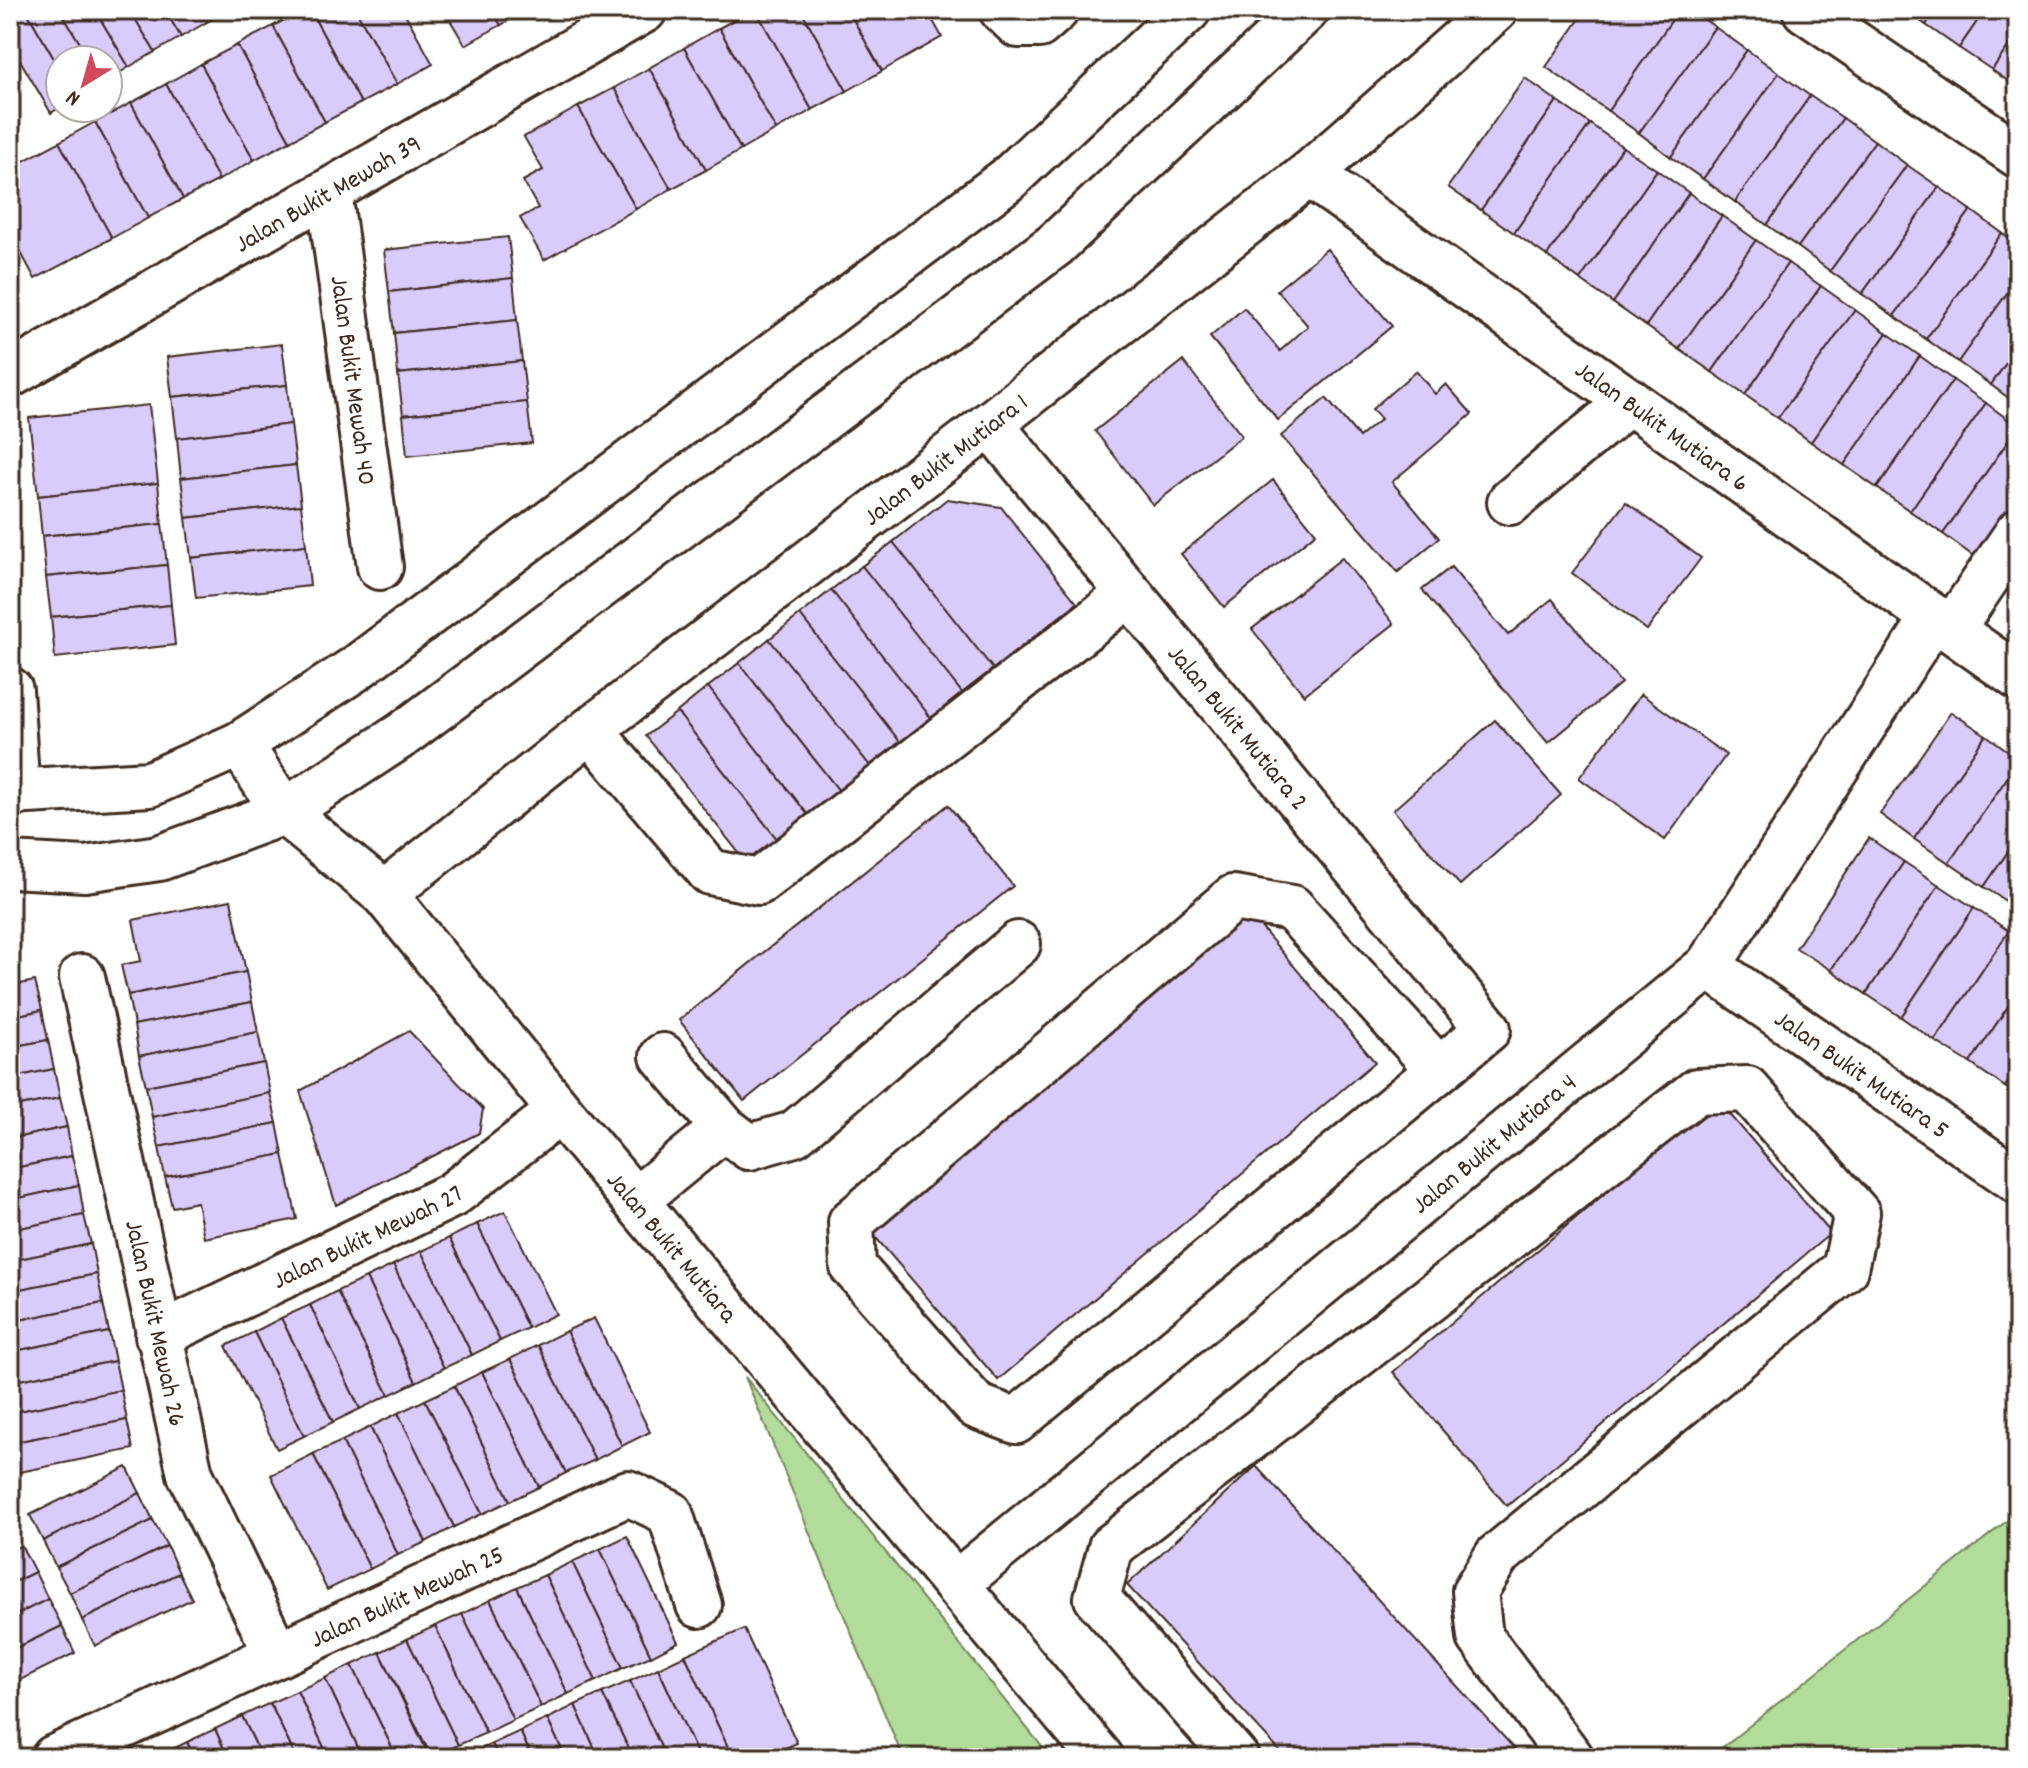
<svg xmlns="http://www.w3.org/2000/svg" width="2028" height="1768" font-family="Dekko,sans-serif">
	<rect width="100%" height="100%" fill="#fff"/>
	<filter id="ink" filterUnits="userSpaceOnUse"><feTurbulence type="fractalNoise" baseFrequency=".0125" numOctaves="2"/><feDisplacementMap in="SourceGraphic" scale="16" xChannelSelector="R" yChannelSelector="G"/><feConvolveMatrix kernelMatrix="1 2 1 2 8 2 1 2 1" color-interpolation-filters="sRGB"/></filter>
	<g filter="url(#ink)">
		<!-- green -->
		<g fill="#b1dc9a" stroke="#76835c" stroke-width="2">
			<polygon points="745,1377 1051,1758 903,1758"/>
			<polygon points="2018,1512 2018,1758 1709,1758"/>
		</g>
		<!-- building -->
		<g fill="#dacbfd" stroke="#3b2a1e" stroke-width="2">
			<polygon points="10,10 26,10 60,69 60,107 51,113 10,43"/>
			<polygon points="26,10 60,10 90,60 60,60 60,69"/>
			<polygon points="60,10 95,10 129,67 108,80 108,60 90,60"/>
			<polygon points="95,10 130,10 155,52 129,67"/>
			<polygon points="130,10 165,10 181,37 155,52"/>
			<polygon points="165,10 200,10 207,22 181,37"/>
			<polygon points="200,10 228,10 207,22"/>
			<polygon points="303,10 310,10 361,103 325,122 273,26"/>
			<polygon points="310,10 356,10 397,84 361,103"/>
			<polygon points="356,10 403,10 433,64 397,84"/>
			<polygon points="444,10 492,10 501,25 465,45"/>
			<polygon points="492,10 525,10 501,25"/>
			<polygon points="752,10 756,10 812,110 776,130 719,28"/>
			<polygon points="756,10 801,10 847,91 812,110"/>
			<polygon points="801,10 848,10 882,71 847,91"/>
			<polygon points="848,10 927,10 942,37 882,71"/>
			<polygon points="1586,10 1679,10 1608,111 1546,67"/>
			<polygon points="1679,10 1691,10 1715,27 1639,133 1608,111"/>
			<polygon points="1905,10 1936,10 1926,25"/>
			<polygon points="1936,10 1985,10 1959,48 1926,25"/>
			<polygon points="1985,10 2018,10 2018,33 1992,70 1959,48"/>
			<polygon points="273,26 325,122 290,141 237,45"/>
			<polygon points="1715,27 1747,50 1671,157 1639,133"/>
			<polygon points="719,28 776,130 741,150 684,48"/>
			<polygon points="2018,33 2018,88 1992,70"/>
			<polygon points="237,45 290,141 254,160 201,64"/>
			<polygon points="684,48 741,150 706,170 649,68"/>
			<polygon points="1747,50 1779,73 1703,179 1671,157"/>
			<polygon points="201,64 254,160 219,180 166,84"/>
			<polygon points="649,68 706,170 671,189 614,88"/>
			<polygon points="1779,73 1810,96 1735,202 1703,179"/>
			<polygon points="1525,78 1557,101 1481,210 1448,187"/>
			<polygon points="166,84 219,180 183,199 131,103"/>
			<polygon points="614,88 671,189 636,209 578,107"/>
			<polygon points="1810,96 1843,118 1767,225 1735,202"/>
			<polygon points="1557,101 1590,124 1514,233 1481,210"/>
			<polygon points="131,103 183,199 148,218 95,122"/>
			<polygon points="578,107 636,209 544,260 520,218 538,208 523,181 543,170 524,137"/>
			<polygon points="1843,118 1875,141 1798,247 1767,225"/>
			<polygon points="95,122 148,218 112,238 59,142"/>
			<polygon points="1590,124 1623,147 1547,256 1514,233"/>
			<polygon points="1875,141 1907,165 1830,271 1798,247"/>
			<polygon points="59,142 112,238 35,279 10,232 10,168"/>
			<polygon points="1623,147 1657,170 1580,280 1547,256"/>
			<polygon points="1907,165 1939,187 1862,294 1830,271"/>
			<polygon points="1657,170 1689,193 1613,303 1580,280"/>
			<polygon points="1939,187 1971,210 1894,316 1862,294"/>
			<polygon points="1689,193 1722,216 1646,326 1613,303"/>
			<polygon points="1971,210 2002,233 1926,339 1894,316"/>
			<polygon points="1722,216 1756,240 1679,349 1646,326"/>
			<polygon points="2002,233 2018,244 2018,278 1958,362 1926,339"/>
			<polygon points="508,237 513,278 389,292 384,250"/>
			<polygon points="1756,240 1788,263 1712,372 1679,349"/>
			<polygon points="1327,249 1392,326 1278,420 1210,337 1244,308 1280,351 1308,326 1277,290"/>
			<polygon points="1788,263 1821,286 1745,395 1712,372"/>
			<polygon points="513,278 517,320 394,333 389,292"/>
			<polygon points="2018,278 2018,346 1991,385 1958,362"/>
			<polygon points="1821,286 1855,310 1778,418 1745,395"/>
			<polygon points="1855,310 1887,333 1811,442 1778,418"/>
			<polygon points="517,320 522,361 398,374 394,333"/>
			<polygon points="1887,333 1920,356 1844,465 1811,442"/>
			<polygon points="282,344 287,385 172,397 167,357"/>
			<polygon points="2018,346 2018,405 1991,385"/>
			<polygon points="1920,356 1953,380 1877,488 1844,465"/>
			<polygon points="522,361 527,402 403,415 398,374"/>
			<polygon points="1183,361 1242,436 1153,505 1095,431"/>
			<polygon points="1416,371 1435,394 1446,384 1472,414 1392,482 1439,538 1398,572 1281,436 1326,398 1359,437 1381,419 1372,409"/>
			<polygon points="1953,380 1986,403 1910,511 1877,488"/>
			<polygon points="287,385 291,424 177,438 172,397"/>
			<polygon points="527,402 532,443 407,456 403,415"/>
			<polygon points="1986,403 2018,427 1943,534 1910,511"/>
			<polygon points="149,405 158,483 38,496 29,418"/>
			<polygon points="291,424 296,465 181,478 177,438"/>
			<polygon points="2018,427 2018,498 1976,558 1943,534"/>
			<polygon points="296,465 301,505 186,518 181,478"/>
			<polygon points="1273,480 1316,533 1224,607 1181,554"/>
			<polygon points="158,483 162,524 42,536 38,496"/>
			<polygon points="947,499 1001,507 1077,603 993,669 893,542"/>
			<polygon points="1626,502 1701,558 1647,630 1572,573"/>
			<polygon points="301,505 306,545 191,558 186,518"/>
			<polygon points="162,524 167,565 46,577 42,536"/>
			<polygon points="893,542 993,669 962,693 862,566"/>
			<polygon points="306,545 310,586 196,598 191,558"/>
			<polygon points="1342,558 1394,624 1304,695 1252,629"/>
			<polygon points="167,565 171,605 51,617 46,577"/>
			<polygon points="862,566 962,693 931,718 831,590"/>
			<polygon points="1451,567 1508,635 1552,599 1621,683 1548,743 1422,590"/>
			<polygon points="831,590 931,718 900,742 800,615"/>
			<polygon points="171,605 175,645 55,658 51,617"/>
			<polygon points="800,615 900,742 870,766 769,639"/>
			<polygon points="769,639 870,766 839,791 739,663"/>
			<polygon points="739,663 839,791 808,815 708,687"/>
			<polygon points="708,687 808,815 777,839 677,712"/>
			<polygon points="1641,694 1726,755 1665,840 1579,778"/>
			<polygon points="677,712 777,839 747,863 646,736"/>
			<polygon points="1951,712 1986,735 1914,839 1880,814"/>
			<polygon points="1495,720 1561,795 1460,885 1393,810"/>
			<polygon points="1986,735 2018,758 2018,762 1949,863 1914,839"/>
			<polygon points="2018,762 2018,837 1984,887 1949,863"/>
			<polygon points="948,805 1013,886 744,1101 679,1020"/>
			<polygon points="2018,837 2018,909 1984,887"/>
			<polygon points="1869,838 1904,862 1831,970 1796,948"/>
			<polygon points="1904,862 1939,885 1866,994 1831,970"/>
			<polygon points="1939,885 1974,908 1901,1017 1866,994"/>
			<polygon points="231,900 246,972 128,995 121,965 141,961 133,920"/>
			<polygon points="1974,908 2009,931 1935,1041 1901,1017"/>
			<polygon points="1249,913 1375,1062 998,1380 871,1232"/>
			<polygon points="2009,931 2018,938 2018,992 1970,1063 1935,1041"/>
			<polygon points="246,972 252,1002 134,1025 128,995"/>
			<polygon points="35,981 42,1010 10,1017 10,986"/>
			<polygon points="2018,992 2018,1068 2005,1087 1970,1063"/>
			<polygon points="252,1002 258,1032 139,1056 134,1025"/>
			<polygon points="42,1010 48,1040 10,1047 10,1017"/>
			<polygon points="409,1031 483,1109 479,1133 336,1205 300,1091"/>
			<polygon points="258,1032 264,1063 146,1086 139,1056"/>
			<polygon points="48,1040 54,1069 10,1078 10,1047"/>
			<polygon points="264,1063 270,1093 152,1117 146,1086"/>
			<polygon points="2018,1068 2018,1095 2005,1087"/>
			<polygon points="54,1069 60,1098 10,1108 10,1078"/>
			<polygon points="270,1093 277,1123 159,1147 152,1117"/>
			<polygon points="60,1098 67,1127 10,1139 10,1108"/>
			<polygon points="1717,1099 1831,1233 1507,1506 1393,1372"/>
			<polygon points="277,1123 283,1154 165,1177 159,1147"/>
			<polygon points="67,1127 72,1156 10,1169 10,1139"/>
			<polygon points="283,1154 297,1219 204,1238 197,1202 172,1207 165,1177"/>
			<polygon points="72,1156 79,1185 10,1200 10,1169"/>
			<polygon points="79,1185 84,1215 10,1230 10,1200"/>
			<polygon points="505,1211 556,1314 528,1328 477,1224"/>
			<polygon points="84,1215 91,1244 10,1261 10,1230"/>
			<polygon points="477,1224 528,1328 500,1341 449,1238"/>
			<polygon points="449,1238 500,1341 472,1355 421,1251"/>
			<polygon points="91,1244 97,1274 10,1291 10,1261"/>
			<polygon points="421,1251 472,1355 444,1368 393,1265"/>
			<polygon points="393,1265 444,1368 416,1382 366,1278"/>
			<polygon points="97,1274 103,1303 10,1322 10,1291"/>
			<polygon points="366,1278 416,1382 389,1395 337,1291"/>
			<polygon points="337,1291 389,1395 360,1409 310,1305"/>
			<polygon points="103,1303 109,1332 10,1352 10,1322"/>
			<polygon points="310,1305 360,1409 333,1422 281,1318"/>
			<polygon points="281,1318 333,1422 304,1436 254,1332"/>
			<polygon points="594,1318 650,1432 622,1446 566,1331"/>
			<polygon points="566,1331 622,1446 595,1460 538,1345"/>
			<polygon points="109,1332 115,1361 10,1382 10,1352"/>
			<polygon points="254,1332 304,1436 277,1449 226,1346"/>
			<polygon points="538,1345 595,1460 566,1473 510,1359"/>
			<polygon points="510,1359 566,1473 539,1487 482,1372"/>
			<polygon points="115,1361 121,1390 10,1413 10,1382"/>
			<polygon points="482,1372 539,1487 510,1501 454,1386"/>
			<polygon points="454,1386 510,1501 482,1514 425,1400"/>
			<polygon points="121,1390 127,1420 10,1443 10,1413"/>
			<polygon points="425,1400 482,1514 454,1527 398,1413"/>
			<polygon points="398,1413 454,1527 426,1542 370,1427"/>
			<polygon points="127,1420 133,1449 10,1474 10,1443"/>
			<polygon points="370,1427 426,1542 398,1555 342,1441"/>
			<polygon points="342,1441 398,1555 370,1569 313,1454"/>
			<polygon points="313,1454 370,1569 327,1590 271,1475"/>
			<polygon points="1256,1466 1523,1758 1286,1758 1127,1585"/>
			<polygon points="127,1467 140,1493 43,1541 30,1515"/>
			<polygon points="140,1493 153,1520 56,1567 43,1541"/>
			<polygon points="153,1520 167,1546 70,1593 56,1567"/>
			<polygon points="627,1536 678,1642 651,1656 600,1549"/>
			<polygon points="21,1545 35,1572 10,1584 10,1551"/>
			<polygon points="167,1546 179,1573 82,1620 70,1593"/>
			<polygon points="600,1549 651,1656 623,1668 572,1562"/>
			<polygon points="572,1562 623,1668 596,1681 545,1575"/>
			<polygon points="35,1572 48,1599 10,1618 10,1584"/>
			<polygon points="179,1573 192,1599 95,1646 82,1620"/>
			<polygon points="545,1575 596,1681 568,1694 517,1587"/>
			<polygon points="517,1587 568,1694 541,1707 490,1600"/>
			<polygon points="48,1599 62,1626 10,1651 10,1618"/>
			<polygon points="490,1600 541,1707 513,1720 462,1614"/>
			<polygon points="462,1614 513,1720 486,1733 435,1626"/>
			<polygon points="62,1626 75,1653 10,1685 10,1651"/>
			<polygon points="435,1626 486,1733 458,1745 407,1639"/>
			<polygon points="744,1629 797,1743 763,1758 733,1758 685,1655"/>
			<polygon points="407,1639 458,1745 432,1758 380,1652"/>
			<polygon points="380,1652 430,1758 397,1758 352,1665"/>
			<polygon points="685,1655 733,1758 699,1758 658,1668"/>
			<polygon points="352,1665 397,1758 363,1758 325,1678"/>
			<polygon points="658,1668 699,1758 666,1758 630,1681"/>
			<polygon points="325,1678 363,1758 329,1758 297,1691"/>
			<polygon points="630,1681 666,1758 633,1758 602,1693"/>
			<polygon points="297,1691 329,1758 296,1758 270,1703"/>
			<polygon points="602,1693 633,1758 599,1758 575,1705"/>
			<polygon points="270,1703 296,1758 262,1758 242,1716"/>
			<polygon points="575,1705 599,1758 566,1758 547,1719"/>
			<polygon points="242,1716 262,1758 228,1758 215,1729"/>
			<polygon points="547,1719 566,1758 532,1758 520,1731"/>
			<polygon points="215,1729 228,1758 195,1758 187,1742"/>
			<polygon points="520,1731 532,1758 499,1758 492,1744"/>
			<polygon points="187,1742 195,1758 161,1758 160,1755"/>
			<polygon points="492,1744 499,1758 466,1758 465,1756"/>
		</g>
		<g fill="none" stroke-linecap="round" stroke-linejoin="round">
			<defs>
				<g id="minor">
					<polyline points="1002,10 1018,25 1039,25 1056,10"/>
					<polyline points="1805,10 2018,155"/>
					<path id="s1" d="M 1309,174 L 2018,677"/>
					<path id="s2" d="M 329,192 L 380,567"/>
					<path id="s3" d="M 10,375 L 644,10"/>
					<path id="s4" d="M 990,424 L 1488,1029 L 1439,1070 L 1016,1421 L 976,1406 L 853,1267 L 851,1222 L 1233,898 L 1292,908 L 1439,1070"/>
					<polyline points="1510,502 1630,401"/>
					<polyline points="1952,629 2018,532"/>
					<polyline points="10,690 17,793"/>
					<polyline points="590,730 710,872 759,882 1129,594"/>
					<path id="s5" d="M 240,744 L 284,812 L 384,894 L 560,1111 L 1101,1758"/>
					<polyline points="10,792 150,784 240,744 355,669 1008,179 1188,10"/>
					<polyline points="10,865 85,869 159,858 284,812 402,735 1055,245 1306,10"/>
					<path id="s6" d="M 384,894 L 590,730 L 990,424 L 1309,174 L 1495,10"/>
					<path id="s7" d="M 1708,966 L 2018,1181"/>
					<path id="s8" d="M 82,977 L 190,1474 L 277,1655"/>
					<polyline points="663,1056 724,1128 749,1147 794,1134 1018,944"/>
					<polyline points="636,1200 724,1128"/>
					<path id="s9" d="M 158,1336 L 452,1195 L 560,1111"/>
					<path id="s10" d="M 957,1583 L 1708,966 L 1934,617"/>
					<path id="s11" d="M 54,1758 L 628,1493 L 670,1513 L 699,1605"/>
					<polyline points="1236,1758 1097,1598 1111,1547 1697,1091 1747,1089 1857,1213 1845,1269 1497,1556 1475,1591 1480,1637 1571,1758"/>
				</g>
			</defs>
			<!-- minor casing -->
			<use href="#minor" stroke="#3b2a1e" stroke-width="50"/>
			<!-- minor -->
			<use href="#minor" stroke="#fff" stroke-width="44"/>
		</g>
	</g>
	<g text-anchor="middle" stroke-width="8" stroke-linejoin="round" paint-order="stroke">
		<!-- street labels -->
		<g font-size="26" fill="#3b2a1e" stroke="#fff">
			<text dy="9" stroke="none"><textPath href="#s3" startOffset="366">Jalan Bukit Mewah 39</textPath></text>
			<text dy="9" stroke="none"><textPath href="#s2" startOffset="190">Jalan Bukit Mewah 40</textPath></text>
			<text dy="9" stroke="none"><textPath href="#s1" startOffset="434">Jalan Bukit Mutiara 6</textPath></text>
			<text dy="9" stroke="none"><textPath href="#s6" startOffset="710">Jalan Bukit Mutiara 1</textPath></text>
			<text dy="9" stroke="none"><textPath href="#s4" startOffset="392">Jalan Bukit Mutiara 2</textPath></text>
			<text dy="9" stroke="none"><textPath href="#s7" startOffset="188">Jalan Bukit Mutiara 5</textPath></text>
			<text dy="9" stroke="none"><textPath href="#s10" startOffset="694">Jalan Bukit Mutiara 4</textPath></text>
			<text dy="9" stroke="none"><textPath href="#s9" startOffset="232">Jalan Bukit Mewah 27</textPath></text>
			<text dy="9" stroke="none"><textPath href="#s5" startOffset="666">Jalan Bukit Mutiara</textPath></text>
			<text dy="9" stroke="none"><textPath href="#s8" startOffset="354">Jalan Bukit Mewah 26</textPath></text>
			<text dy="9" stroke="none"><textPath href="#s11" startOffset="388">Jalan Bukit Mewah 25</textPath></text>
		</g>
	</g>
	<!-- margin -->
	<rect width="2028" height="1768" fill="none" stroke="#fff" stroke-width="40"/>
	<rect x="20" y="20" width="1988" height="1728" fill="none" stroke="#3b2a1e" stroke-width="3" filter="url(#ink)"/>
	<!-- north arrow -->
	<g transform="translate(84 84) rotate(217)"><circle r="38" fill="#ffffff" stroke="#b1aaa5" stroke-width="2"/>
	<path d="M0-6L14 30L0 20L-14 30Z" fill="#d1495b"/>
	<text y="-12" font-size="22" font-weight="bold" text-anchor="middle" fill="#3b2a1e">N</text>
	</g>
</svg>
